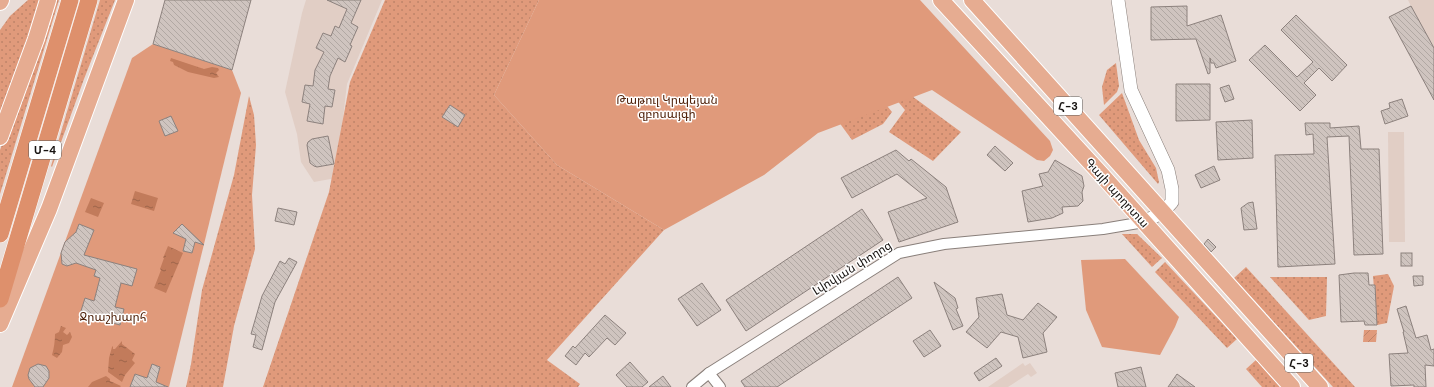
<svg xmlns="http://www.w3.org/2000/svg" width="1434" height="387" font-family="'DM Sans','Noto Sans Armenian',sans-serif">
	<defs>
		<pattern id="grass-dots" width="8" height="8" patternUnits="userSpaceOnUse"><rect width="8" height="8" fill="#e09a7b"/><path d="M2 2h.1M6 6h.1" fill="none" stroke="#bf8469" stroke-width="1.8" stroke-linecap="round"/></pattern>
		<pattern id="garden-furrows" width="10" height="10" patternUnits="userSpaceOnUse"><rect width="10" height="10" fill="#e09a7b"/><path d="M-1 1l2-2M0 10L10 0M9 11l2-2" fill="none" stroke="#bf8469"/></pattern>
		<pattern id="water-ripples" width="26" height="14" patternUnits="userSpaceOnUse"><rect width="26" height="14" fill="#c27b5b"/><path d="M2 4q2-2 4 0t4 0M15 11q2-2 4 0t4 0" fill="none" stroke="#9d644a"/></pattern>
		<pattern id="building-back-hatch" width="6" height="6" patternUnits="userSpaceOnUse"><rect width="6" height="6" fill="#cfc4bf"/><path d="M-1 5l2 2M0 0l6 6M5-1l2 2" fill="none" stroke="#b1a8a3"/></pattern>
	</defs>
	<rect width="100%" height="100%" fill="#e9ddd8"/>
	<!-- built -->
	<g fill="#e1cec5">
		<polygon points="306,0 382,0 347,84 336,178 314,182 301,162 297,134 285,92 302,13"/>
		<polygon points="1408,0 1434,0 1434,100 1389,17 1411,6"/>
		<polygon points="1388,132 1404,132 1405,242 1389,242"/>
		<polygon points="1023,363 1025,366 1030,363 1037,373 1031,377 1028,374 1008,387 988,387"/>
	</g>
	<!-- grass -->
	<g fill="url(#grass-dots)">
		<polygon points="28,0 42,0 0,114 0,30 10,16"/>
		<polygon points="52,0 59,0 0,194 0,150"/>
		<polygon points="100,0 115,0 84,79 52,167 51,166"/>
		<polygon points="385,0 539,0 494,95 557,165 664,230 547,360 580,384 578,387 263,387 329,192 350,82"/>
		<polygon points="1116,63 1119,86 1117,92 1104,105 1102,87 1107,70"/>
		<polygon points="905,91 961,132 933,161 889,132 905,110 895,98"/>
		<polygon points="1122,93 1139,140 1156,168 1159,182 1158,184 1099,115"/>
		<polygon points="249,96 254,115 256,145 252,195 255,249 234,326 223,387 186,387 191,364 202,290 234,175"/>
		<polygon points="883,101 892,112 883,124 852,140 833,114"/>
		<polygon points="1122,234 1137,234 1162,258 1152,267"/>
		<polygon points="1165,262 1237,339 1227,348 1155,272"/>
		<polygon points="1246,267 1355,387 1333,387 1234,278"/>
		<polygon points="1388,274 1394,286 1387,323 1377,325 1373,276"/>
		<polygon points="1270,277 1327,277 1326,316 1309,320"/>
		<polygon points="1256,360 1280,387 1262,387 1246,369"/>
	</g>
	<!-- park -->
	<g fill="#e09a7b">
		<polygon points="539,0 920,0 1050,141 1053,150 1050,156 1044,161 1037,160 932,90 818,133 764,175 664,230 557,165 494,95"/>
		<polygon points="153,44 232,70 241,93 169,387 12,387 132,58"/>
		<polygon points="1125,259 1179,317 1175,327 1160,355 1102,347 1086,310 1081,260"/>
	</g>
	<!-- garden -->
	<polygon fill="url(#garden-furrows)" points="1364,330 1377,330 1376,342 1363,342"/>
	<!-- water -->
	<g fill="url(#water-ripples)">
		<polygon points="171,58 204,69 212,67 218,68 219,70 216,73 219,77 214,78 188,72 174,65 173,62 170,61"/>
		<polygon points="135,191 158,198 154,211 131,204"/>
		<polygon points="91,198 104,203 98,217 85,212"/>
		<polygon points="168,246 183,253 166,293 154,288 161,270 160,269 164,258 163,258"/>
		<path d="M 61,326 L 66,328 L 63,332 L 67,335 L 70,332 L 72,337 L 69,343 L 63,345 L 62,352 L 57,358 L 52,355 C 54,348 55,341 55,334 L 59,332 Z"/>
		<polygon points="122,341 122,344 135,354 132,360 135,363 125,375 122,382 108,372 109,358 112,347 113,346 113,349 115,349"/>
		<polygon points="106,376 110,379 110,381 121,386 120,387 88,387 92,382"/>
	</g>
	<!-- building -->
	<g fill="url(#building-back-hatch)" stroke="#8c817d">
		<polygon points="165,0 251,0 232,70 153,44"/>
		<polygon points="327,0 361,0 351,23 358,27 350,45 352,46 345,62 338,58 330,76 328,89 335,90 332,107 325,106 323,124 307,121 310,104 302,102 305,85 313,86 315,70 324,52 316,48 323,33 331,36 335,26 339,28 347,9"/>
		<polygon points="1187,6 1187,26 1221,15 1236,61 1216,68 1214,63 1211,63 1210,58 1210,73 1208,74 1196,39 1151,40 1151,7"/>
		<polygon points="1411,6 1434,48 1434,100 1389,17"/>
		<polygon points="1296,15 1347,65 1332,81 1319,68 1304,83 1316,95 1300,111 1249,60 1265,45 1297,77 1313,62 1281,30"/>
		<polygon points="1176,84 1210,84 1210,120 1176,121"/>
		<polygon points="1229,85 1234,99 1225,102 1220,88"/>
		<polygon points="1402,99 1408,116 1385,124 1381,111 1390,108 1389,103"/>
		<polygon points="450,105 465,115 458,127 442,117"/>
		<polygon points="171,116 178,131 165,136 159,121"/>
		<polygon points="1252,120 1253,158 1218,160 1216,122"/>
		<polygon points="1305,123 1330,123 1330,128 1359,126 1361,149 1379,149 1383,254 1354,255 1349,136 1327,137 1335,264 1278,267 1275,155 1314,154 1313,134 1306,135"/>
		<polygon points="328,136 334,164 317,167 314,166 310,163 307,145 308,142 312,139"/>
		<polygon points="995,146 1013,163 1005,171 987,155"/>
		<polygon points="896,150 909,161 911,159 946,187 958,222 899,242 888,212 927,198 897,174 852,198 841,178"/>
		<polygon points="1055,160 1082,176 1084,186 1082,192 1083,201 1078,206 1062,207 1063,213 1052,218 1028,222 1022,191 1043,186 1039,174 1048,172"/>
		<polygon points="1214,166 1220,180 1201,188 1195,175"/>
		<polygon points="1253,202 1257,229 1244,230 1241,208 1248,203"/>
		<polygon points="278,208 297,212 294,225 275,221"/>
		<polygon points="862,209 883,240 746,331 726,300"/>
		<polygon points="79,224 94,230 84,255 137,269 132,286 121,283 115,307 124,309 120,325 80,314 85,298 94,301 100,278 94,276 96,270 76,263 67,266 62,264 61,253 65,242 76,232"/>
		<polygon points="182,224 204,245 195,242 192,253 183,251 186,239 173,233"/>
		<polygon points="1208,239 1216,247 1211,252 1204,244"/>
		<rect x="1401" y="253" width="11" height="13"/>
		<polygon points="289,258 297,262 275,302 262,350 253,347 256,335 251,334 262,296 280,261 285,264"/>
		<polygon points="1354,273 1368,273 1369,285 1375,285 1377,325 1365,325 1364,321 1341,322 1339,275"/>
		<polygon points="1413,276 1423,276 1423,285 1414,286"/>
		<polygon points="898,277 912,298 777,387 745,387 741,381"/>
		<polygon points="934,282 955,298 958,308 956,309 963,326 953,330"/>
		<polygon points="702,283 721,310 697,326 678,299"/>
		<polygon points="1002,294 1007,315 1023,320 1038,303 1057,317 1043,333 1047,352 1023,358 1018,337 1001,332 987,348 966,332 979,317 976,298"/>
		<polygon points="1406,306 1416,338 1427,335 1431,350 1434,349 1434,366 1425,365 1426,387 1414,387 1414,385 1391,386 1389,354 1408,353 1403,332 1404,332 1397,309"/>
		<polygon points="605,315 626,333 615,345 607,338 589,357 585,353 576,365 565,356 573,346 575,348"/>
		<polygon points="930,330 941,346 924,357 913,341"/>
		<polygon points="996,358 1002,366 979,381 974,373"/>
		<polygon points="630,362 648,382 642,387 627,387 616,375"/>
		<polygon points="38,364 46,366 49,371 49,378 43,387 35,387 29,379 28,375 30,368"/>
		<polygon points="152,364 160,367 156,382 168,387 130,387 135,374 147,378"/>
		<polygon points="1141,367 1146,387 1118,387 1115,373"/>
		<polygon points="1177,374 1195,387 1168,387"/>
		<polygon points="663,376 671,387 649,387"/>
	</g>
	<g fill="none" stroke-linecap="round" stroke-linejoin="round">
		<defs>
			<g id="minor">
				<polyline points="709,373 720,387"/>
				<polyline points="692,387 709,373 899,253 944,244 1103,229 1144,222"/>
			</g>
			<polyline id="tertiary" points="1118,0 1131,90 1168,170 1172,189 1172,202 1163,212 1144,222"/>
			<g id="primary">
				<polyline points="941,0 1100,173 1292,387"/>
				<polyline points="972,0 1320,387"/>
				<polyline points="0,2 1,0"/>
				<polyline points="0,137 36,39 48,0"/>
				<polyline points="0,324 49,209 126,0"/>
			</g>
			<g id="trunk">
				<polyline points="0,234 70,0"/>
				<polyline points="0,299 89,0"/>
			</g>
		</defs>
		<!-- minor casing -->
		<use href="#minor" stroke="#897f7a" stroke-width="12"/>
		<!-- tertiary casing -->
		<use href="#tertiary" stroke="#897f7a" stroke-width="14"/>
		<!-- primary casing -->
		<use href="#primary" stroke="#fff" stroke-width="18"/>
		<!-- trunk casing -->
		<use href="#trunk" stroke="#fff" stroke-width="18"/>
		<!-- minor -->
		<use href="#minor" stroke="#fff" stroke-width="10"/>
		<!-- tertiary -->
		<use href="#tertiary" stroke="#fff" stroke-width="13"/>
		<!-- primary -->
		<use href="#primary" stroke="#e6ac91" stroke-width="16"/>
		<!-- trunk -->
		<use href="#trunk" stroke="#de906c" stroke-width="17"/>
	</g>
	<g text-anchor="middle" stroke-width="3" stroke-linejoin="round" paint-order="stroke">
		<!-- shield labels -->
		<g fill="#fff" stroke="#5d5a58" stroke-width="1">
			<rect x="1054" y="97" width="28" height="18" rx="3"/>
			<rect x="29" y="141" width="32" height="18" rx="3"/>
			<rect x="1285" y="354" width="28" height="18" rx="3"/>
		</g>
		<g font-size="11" font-weight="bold" fill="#171311">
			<text x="1068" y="110">Հ-3</text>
			<text x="45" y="154">Մ-4</text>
			<text x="1299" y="367">Հ-3</text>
		</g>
		<!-- park labels -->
		<g font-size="12" fill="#51230b" stroke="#fff">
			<text x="667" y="104">Թաթուլ Կրպեյան<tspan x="667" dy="14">զբոսայգի</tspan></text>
			<text x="113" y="321">Ջրաշխարհ</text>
		</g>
		<!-- street labels -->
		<g font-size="12" fill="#171311" stroke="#fff">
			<text transform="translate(1117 193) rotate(48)" y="4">Գայի պողոտա</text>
			<text transform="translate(852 268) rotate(-32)" y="4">Լվովյան փողոց</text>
		</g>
	</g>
</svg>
